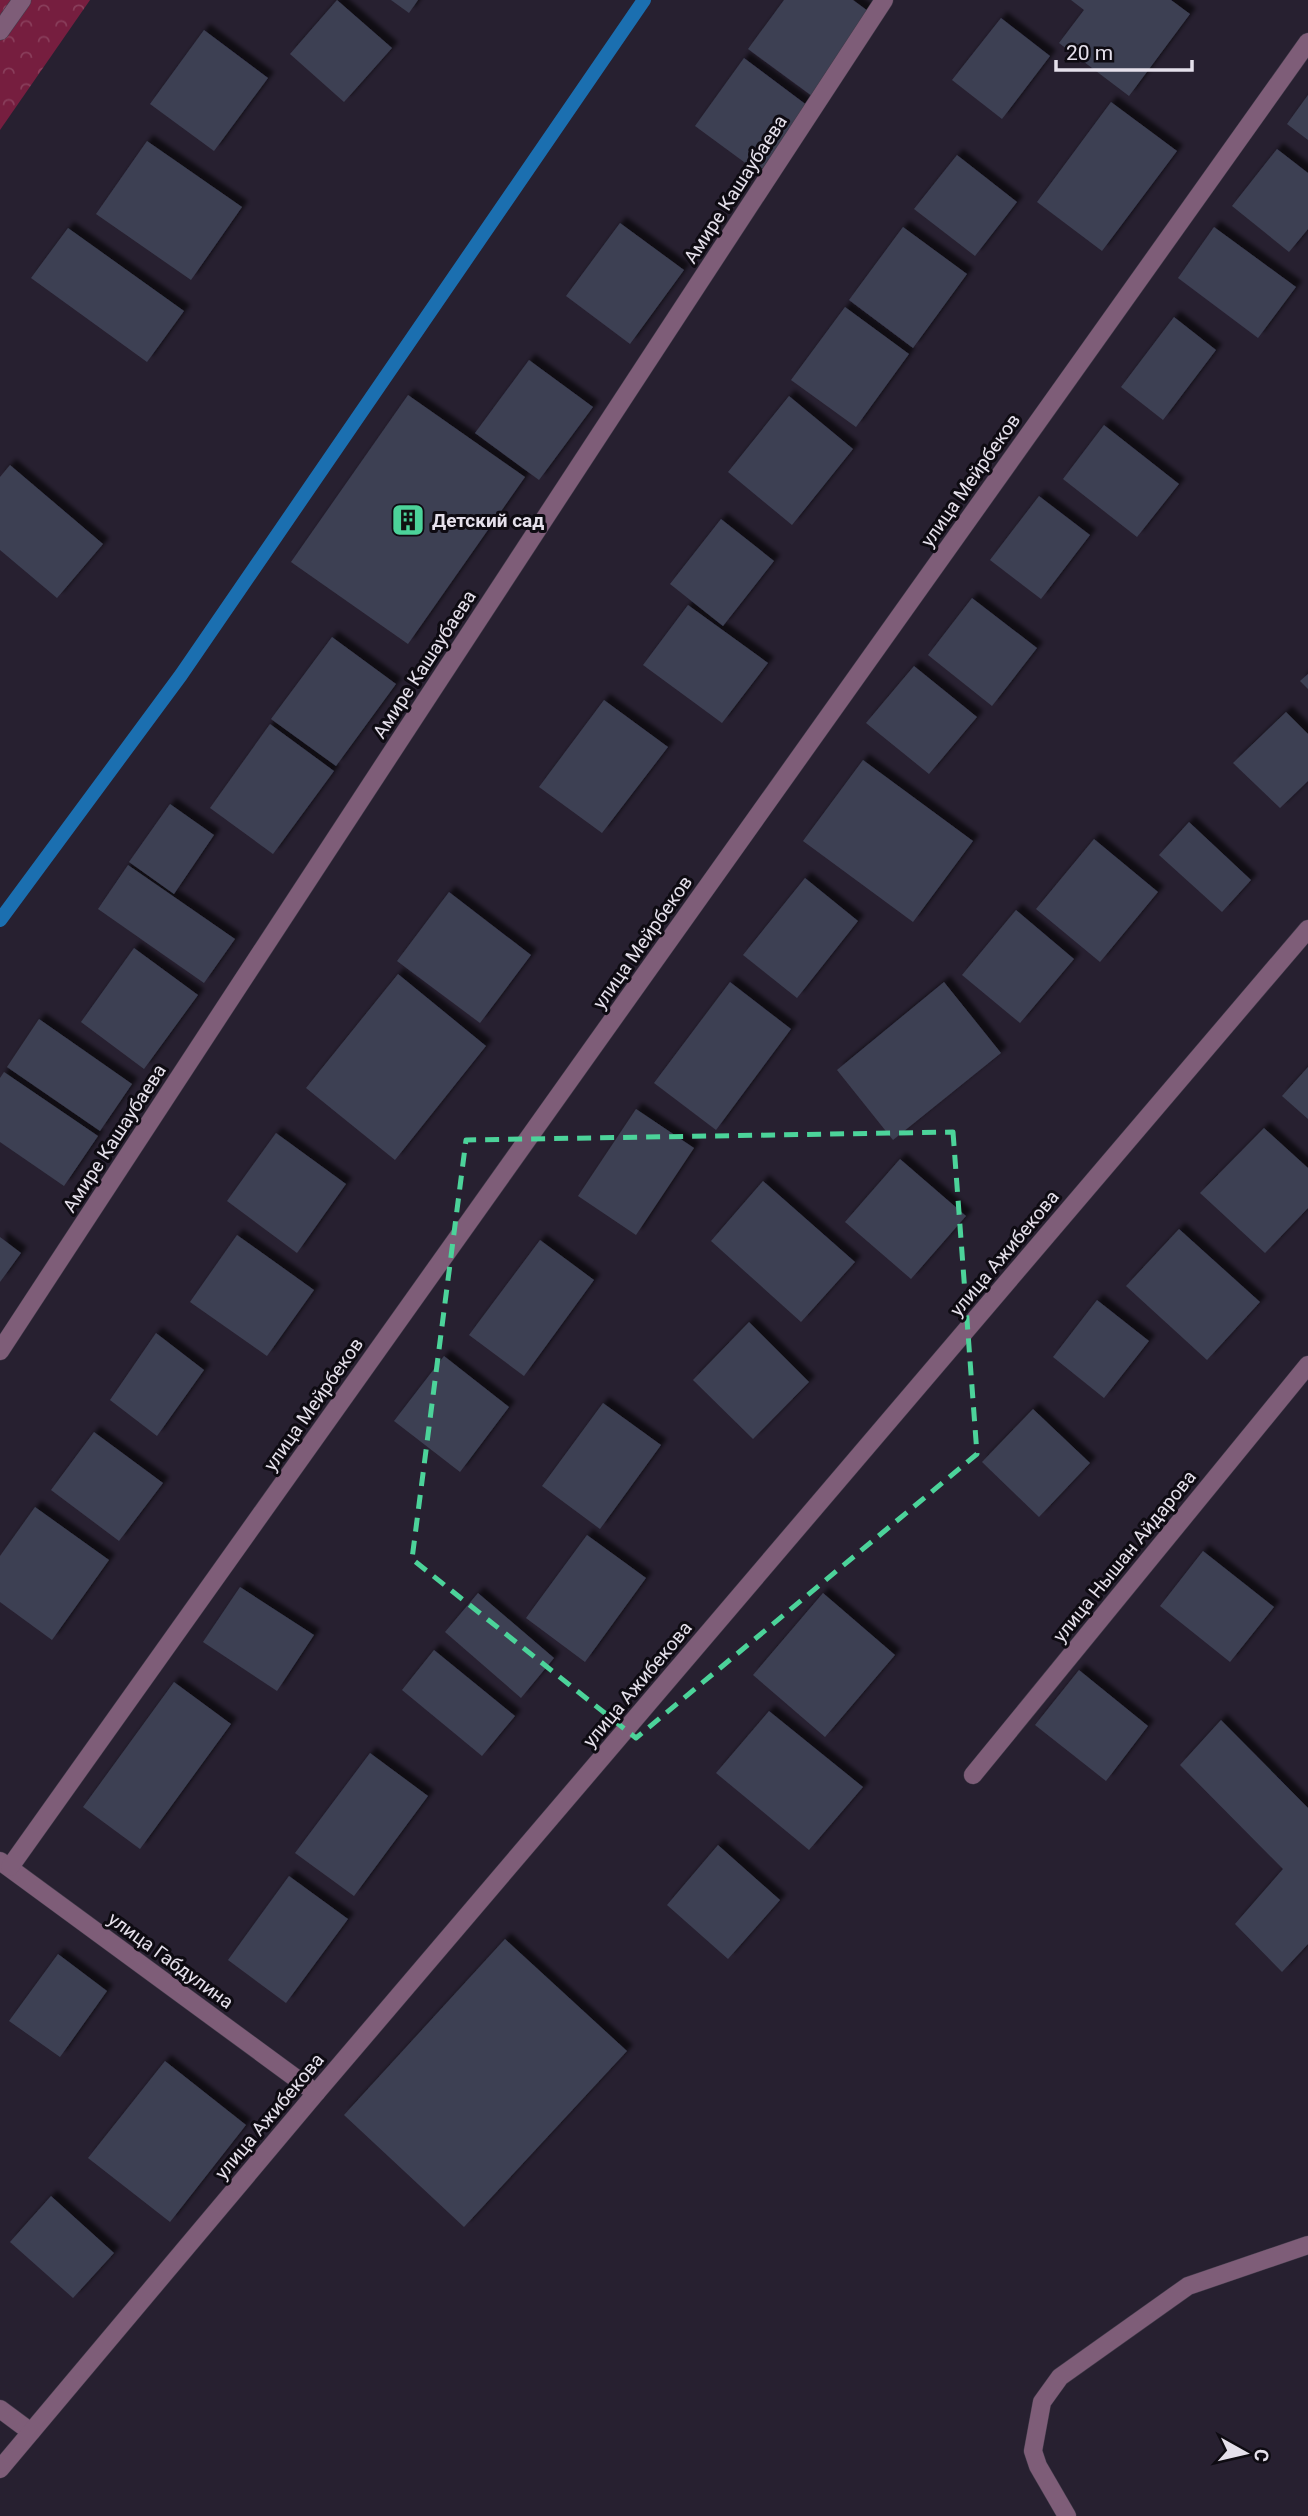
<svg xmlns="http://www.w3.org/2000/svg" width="1308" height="2516" font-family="Roboto,sans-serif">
	<defs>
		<pattern id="forest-crowns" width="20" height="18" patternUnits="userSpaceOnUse" patternTransform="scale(1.75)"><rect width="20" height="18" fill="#761e3f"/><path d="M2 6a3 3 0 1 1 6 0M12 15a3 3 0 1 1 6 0" fill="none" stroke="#893e5b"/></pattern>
		<filter id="shadow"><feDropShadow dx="6" dy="-6" stdDeviation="2" flood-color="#0009"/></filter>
	</defs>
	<rect width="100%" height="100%" fill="#272030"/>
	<!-- forest -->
	<polygon fill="url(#forest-crowns)" points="0,0 90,0 0,130"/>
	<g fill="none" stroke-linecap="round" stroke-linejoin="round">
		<!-- stream -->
		<polyline stroke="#1b6fb0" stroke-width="14" points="0,920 181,675 644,0"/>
	</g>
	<!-- building -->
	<g fill="#3d4053" filter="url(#shadow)">
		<polygon points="337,0 392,48 344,102 290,54"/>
		<polygon points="391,0 418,0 409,13"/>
		<polygon points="784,0 853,0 872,14 812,96 748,49"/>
		<polygon points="1071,0 1171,0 1190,14 1129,96 1059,43 1084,10"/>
		<polygon points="1001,18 1050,56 1002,119 952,80"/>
		<polygon points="204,30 268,78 214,151 150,104"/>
		<polygon points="744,58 808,106 759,173 695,126"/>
		<polygon points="1308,95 1308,140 1287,124"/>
		<polygon points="1111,102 1177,151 1102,251 1037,202"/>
		<polygon points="147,141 242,207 191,280 96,214"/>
		<polygon points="1277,149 1308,173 1308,229 1289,252 1232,206"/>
		<polygon points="957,155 1017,202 975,256 914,209"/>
		<polygon points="620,223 684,270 630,344 566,296"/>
		<polygon points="903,227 967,274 913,348 849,300"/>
		<polygon points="1214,227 1296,287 1258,338 1178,278"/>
		<polygon points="68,228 184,311 147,362 31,278"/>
		<polygon points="845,307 909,354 856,427 791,380"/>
		<polygon points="1174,317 1216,350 1163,420 1121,387"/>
		<polygon points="529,360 593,407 539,480 475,433"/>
		<polygon points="408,395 525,477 408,644 291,562"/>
		<polygon points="789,396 853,449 792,525 728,472"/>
		<polygon points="1104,425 1179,484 1137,537 1063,479"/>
		<polygon points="10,465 103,544 57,598 0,550 0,477"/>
		<polygon points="1039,496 1090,535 1041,599 990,560"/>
		<polygon points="721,519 774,561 723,626 670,584"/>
		<polygon points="972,598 1037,648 992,706 928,655"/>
		<polygon points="688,605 768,663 722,723 643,665"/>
		<polygon points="332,637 396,684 336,766 271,719"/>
		<polygon points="914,666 977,717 929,774 866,723"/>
		<polygon points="1308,674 1308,689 1300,681"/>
		<polygon points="604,700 668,747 602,833 539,787"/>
		<polygon points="1286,712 1308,734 1308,781 1280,808 1233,763"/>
		<polygon points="270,724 334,771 273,854 210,808"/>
		<polygon points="863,760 973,841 913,922 803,841"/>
		<polygon points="170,804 214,835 174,894 129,862"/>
		<polygon points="1189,822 1251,880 1222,912 1159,855"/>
		<polygon points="1094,839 1158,892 1100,962 1036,909"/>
		<polygon points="128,865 235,939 204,983 98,909"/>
		<polygon points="805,878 858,921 797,998 743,955"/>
		<polygon points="449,892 531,955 480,1023 397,961"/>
		<polygon points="1016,910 1074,959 1020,1023 962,975"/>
		<polygon points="134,948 198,995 144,1069 81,1022"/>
		<polygon points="398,974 486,1046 395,1160 306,1088"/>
		<polygon points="730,982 791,1029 716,1130 654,1083"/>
		<polygon points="944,982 1001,1053 893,1140 837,1070"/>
		<polygon points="39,1019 132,1084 100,1131 7,1067"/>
		<polygon points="1308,1067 1308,1119 1282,1096"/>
		<polygon points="4,1072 98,1136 64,1186 0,1142 0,1078"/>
		<polygon points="636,1109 694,1148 636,1235 578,1196"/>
		<polygon points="1264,1128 1308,1168 1308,1208 1265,1253 1200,1193"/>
		<polygon points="276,1133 346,1184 297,1253 227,1201"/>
		<polygon points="900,1159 966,1216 911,1279 845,1222"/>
		<polygon points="763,1181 855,1262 801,1322 711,1241"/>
		<polygon points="1179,1229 1260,1302 1207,1360 1126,1286"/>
		<polygon points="237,1235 314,1290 267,1356 190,1302"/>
		<polygon points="0,1237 21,1253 0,1282"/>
		<polygon points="540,1240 594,1280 524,1376 469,1335"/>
		<polygon points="1097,1300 1149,1341 1104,1398 1053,1357"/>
		<polygon points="749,1322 809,1382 753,1439 693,1380"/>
		<polygon points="156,1333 204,1370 157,1436 110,1400"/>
		<polygon points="444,1356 509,1407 460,1472 394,1421"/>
		<polygon points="603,1403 661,1445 600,1529 542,1486"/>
		<polygon points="1033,1409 1090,1463 1039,1517 982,1462"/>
		<polygon points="94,1432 163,1483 119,1541 51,1490"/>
		<polygon points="35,1507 109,1560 52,1640 0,1602 0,1556"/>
		<polygon points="587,1535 646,1578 585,1662 526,1618"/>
		<polygon points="1203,1551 1274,1607 1230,1662 1160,1606"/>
		<polygon points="240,1587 314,1635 277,1691 203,1642"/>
		<polygon points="478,1593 554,1658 521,1698 445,1632"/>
		<polygon points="823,1593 895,1655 825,1737 753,1675"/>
		<polygon points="434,1650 515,1716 482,1756 402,1690"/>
		<polygon points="1079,1670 1148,1726 1106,1781 1035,1725"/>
		<polygon points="174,1682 231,1724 140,1849 83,1807"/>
		<polygon points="769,1711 863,1787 809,1850 716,1773"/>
		<polygon points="1221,1720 1308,1808 1308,1944 1282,1972 1235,1924 1283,1869 1180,1765"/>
		<polygon points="370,1753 428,1796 354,1896 295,1853"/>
		<polygon points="718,1845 780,1900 728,1959 667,1905"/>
		<polygon points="289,1876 348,1919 286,2003 228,1960"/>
		<polygon points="505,1939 627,2051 464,2227 344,2115"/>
		<polygon points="58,1954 107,1991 60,2057 9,2021"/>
		<polygon points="165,2061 246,2125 170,2222 88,2158"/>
		<polygon points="51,2196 114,2253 73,2298 10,2242"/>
	</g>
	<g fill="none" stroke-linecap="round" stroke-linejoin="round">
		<defs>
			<polyline id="service" points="1067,2516 1038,2466 1033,2451 1042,2402 1060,2377 1188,2286 1308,2245"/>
			<g id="minor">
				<polyline points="0,1351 884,0"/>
				<polyline points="973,1775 1308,1365"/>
				<polyline points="0,1861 316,2093"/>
				<polyline points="10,1867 1308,42"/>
				<polyline points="0,2409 31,2432"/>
				<polyline points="0,2469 316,2093 1308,929"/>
			</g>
			<polyline id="tertiary" points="0,31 22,0"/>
		</defs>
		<!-- service casing -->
		<use href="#service" stroke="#423b4a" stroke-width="19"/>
		<!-- minor casing -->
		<use href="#minor" stroke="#423b4a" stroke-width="19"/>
		<!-- tertiary casing -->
		<use href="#tertiary" stroke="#423b4a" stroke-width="19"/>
		<!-- service -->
		<use href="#service" stroke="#7e5d78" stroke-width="18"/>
		<!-- minor -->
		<use href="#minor" stroke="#7e5d78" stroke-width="18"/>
		<!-- tertiary -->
		<use href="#tertiary" stroke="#7e5d78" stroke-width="18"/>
	</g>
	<!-- marked area -->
	<path fill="none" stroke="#4cd39a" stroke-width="5" stroke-dasharray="14 9" stroke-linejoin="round" d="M 953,1132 L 977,1454 L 636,1738 L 412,1559 L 466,1140 Z"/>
	<!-- icons -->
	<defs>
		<symbol id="building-square" viewBox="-11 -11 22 22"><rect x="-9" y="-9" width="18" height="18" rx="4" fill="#4cd39a" stroke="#0e0b12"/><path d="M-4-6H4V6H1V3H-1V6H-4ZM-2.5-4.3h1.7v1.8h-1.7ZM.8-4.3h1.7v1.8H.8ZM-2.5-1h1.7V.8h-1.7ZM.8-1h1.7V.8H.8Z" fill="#111"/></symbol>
	</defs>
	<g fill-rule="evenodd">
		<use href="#building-square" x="389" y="501" width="38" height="38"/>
	</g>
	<g text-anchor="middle" stroke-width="6" stroke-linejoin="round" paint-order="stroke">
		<!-- street labels -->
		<g font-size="19" fill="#e5e0eb" stroke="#0e0b12">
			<text transform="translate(735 189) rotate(-57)" y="7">Амире Кашаубаева</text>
			<text transform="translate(970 480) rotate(-55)" y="7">улица Мейрбеков</text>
			<text transform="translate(424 664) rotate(-57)" y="7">Амире Кашаубаева</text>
			<text transform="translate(642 942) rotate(-55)" y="7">улица Мейрбеков</text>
			<text transform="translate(114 1138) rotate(-57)" y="7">Амире Кашаубаева</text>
			<text transform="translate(1004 1253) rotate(-50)" y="7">улица Ажибекова</text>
			<text transform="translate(313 1404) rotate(-55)" y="7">улица Мейрбеков</text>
			<text transform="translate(1124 1556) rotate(-51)" y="7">улица Нышан Айдарова</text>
			<text transform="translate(637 1684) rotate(-50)" y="7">улица Ажибекова</text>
			<text transform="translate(171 1960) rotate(36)" y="7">улица Габдулина</text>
			<text transform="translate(269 2116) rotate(-50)" y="7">улица Ажибекова</text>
		</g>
		<!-- poi labels -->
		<g font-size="19" font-weight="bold" fill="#e5e0eb" stroke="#0e0b12" text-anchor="start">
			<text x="432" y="527">Детский сад</text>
		</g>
	</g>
	<!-- north arrow -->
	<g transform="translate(1245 2453) rotate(98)" stroke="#0e0b12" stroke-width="5" paint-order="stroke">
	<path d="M0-5L12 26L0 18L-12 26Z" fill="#e5e0eb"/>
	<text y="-10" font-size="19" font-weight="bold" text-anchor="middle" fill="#e5e0eb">С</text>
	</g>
	<!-- scale -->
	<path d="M1056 60v10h136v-10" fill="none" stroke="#e5e0eb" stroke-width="3.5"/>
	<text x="1066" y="60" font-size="21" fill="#e5e0eb" stroke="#0e0b12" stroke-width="5" paint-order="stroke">20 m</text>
</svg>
